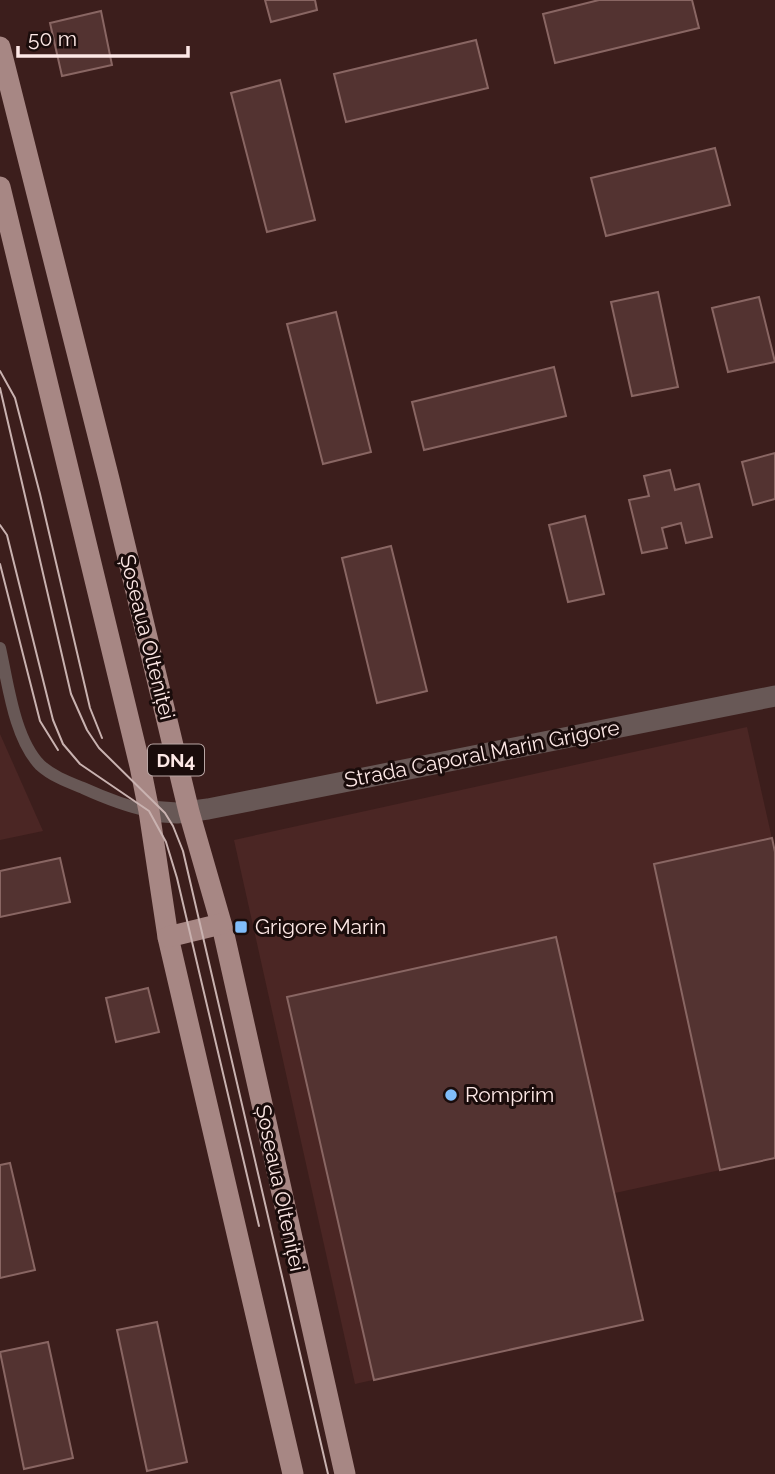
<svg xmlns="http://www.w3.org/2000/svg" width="775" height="1474" font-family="Raleway,sans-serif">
	<rect width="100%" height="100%" fill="#3c1e1c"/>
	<!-- built -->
	<g fill="#4b2624">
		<polygon points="747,727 775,852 775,1158 615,1193 643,1320 355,1384 234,840"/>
		<polygon points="0,734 43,831 0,840"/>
	</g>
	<!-- building -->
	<g fill="#533331" stroke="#896663" stroke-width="2">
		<polygon points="265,0 315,0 317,10 271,22"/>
		<polygon points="599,0 692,0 699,28 555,63 543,14"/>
		<polygon points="101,11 112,65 62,76 50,23"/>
		<polygon points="476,40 488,88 346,122 334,74"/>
		<polygon points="280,80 315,220 267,232 231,93"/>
		<polygon points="715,148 730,205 606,236 591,178"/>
		<polygon points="658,292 678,387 632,396 611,302"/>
		<polygon points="759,297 775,362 728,372 712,308"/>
		<polygon points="336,312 371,452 323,464 287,324"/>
		<polygon points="554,367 566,416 424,450 412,402"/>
		<polygon points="775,453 775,499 753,505 742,462"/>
		<polygon points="670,470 675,490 699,484 712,537 686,543 681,523 662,528 667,548 642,553 629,500 649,496 644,476"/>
		<polygon points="585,516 604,594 568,602 549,525"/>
		<polygon points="391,546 427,691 377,703 342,558"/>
		<polygon points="772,838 775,852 775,1158 720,1170 654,864"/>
		<polygon points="60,858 70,902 0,917 0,871"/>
		<polygon points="556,937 643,1320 374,1380 287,997"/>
		<polygon points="148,988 159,1032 116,1042 106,998"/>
		<polygon points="10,1163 35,1270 0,1278 0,1165"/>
		<polygon points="157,1322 187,1462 147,1471 117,1330"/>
		<polygon points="48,1342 73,1458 24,1469 0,1352"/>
	</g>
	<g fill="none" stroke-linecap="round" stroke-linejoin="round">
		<!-- lane -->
		<path stroke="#685856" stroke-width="12" d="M 0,648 C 8,683 14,738 40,765 C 52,776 68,782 83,788 C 105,798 125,806 149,811"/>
		<!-- street -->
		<polyline stroke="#685856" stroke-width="21" points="149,811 177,813 208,809 775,696"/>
		<!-- primary -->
		<g stroke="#a78784" stroke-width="21">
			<polyline points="0,47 109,479 189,812 223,930 345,1474"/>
			<polyline points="0,187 140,766 149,811 168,937 293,1474"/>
			<polyline points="168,937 221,924"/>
		</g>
		<!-- tram -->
		<g stroke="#c9b2b0" stroke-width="2">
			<polyline points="0,371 15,398 40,494 90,708 102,738"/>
			<polyline points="0,388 71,694 87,730 99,748 165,813 173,826 183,851 328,1474"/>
			<polyline points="0,525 7,535 53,720 63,744 80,764 149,811 166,842 177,878 259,1226"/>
			<polyline points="0,564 40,721 58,750"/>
		</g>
	</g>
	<!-- markers -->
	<g fill="#80bdfa" stroke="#1a0c0b" stroke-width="2.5">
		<rect x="234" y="920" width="14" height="14" rx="3.5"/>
		<circle cx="451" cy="1095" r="7"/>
	</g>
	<g text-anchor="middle" stroke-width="6" stroke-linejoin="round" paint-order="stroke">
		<!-- shield labels -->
		<rect fill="#1a0c0b" stroke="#b9a6a4" stroke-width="2" x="148" y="744.5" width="56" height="31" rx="5"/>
		<g font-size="19" font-weight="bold" fill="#fde8e6">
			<text x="176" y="767">DN4</text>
		</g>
		<!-- street labels -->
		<g font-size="21" fill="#fde8e6" stroke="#1a0c0b">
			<text transform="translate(147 637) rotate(76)" y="7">Șoseaua Olteniței</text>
			<text transform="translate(482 754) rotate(-11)" y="7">Strada Caporal Marin Grigore</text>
			<text transform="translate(280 1188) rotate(78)" y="7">Șoseaua Olteniței</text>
		</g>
		<!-- poi labels -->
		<g font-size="21" fill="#fde8e6" stroke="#1a0c0b" text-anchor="start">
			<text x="255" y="934">Grigore Marin</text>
			<text x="465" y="1102">Romprim</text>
		</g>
	</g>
	<!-- scale -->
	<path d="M18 46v10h170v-10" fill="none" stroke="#fde8e6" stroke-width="3.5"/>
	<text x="28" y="46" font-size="21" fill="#fde8e6" stroke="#1a0c0b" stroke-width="5" paint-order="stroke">50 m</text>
</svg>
